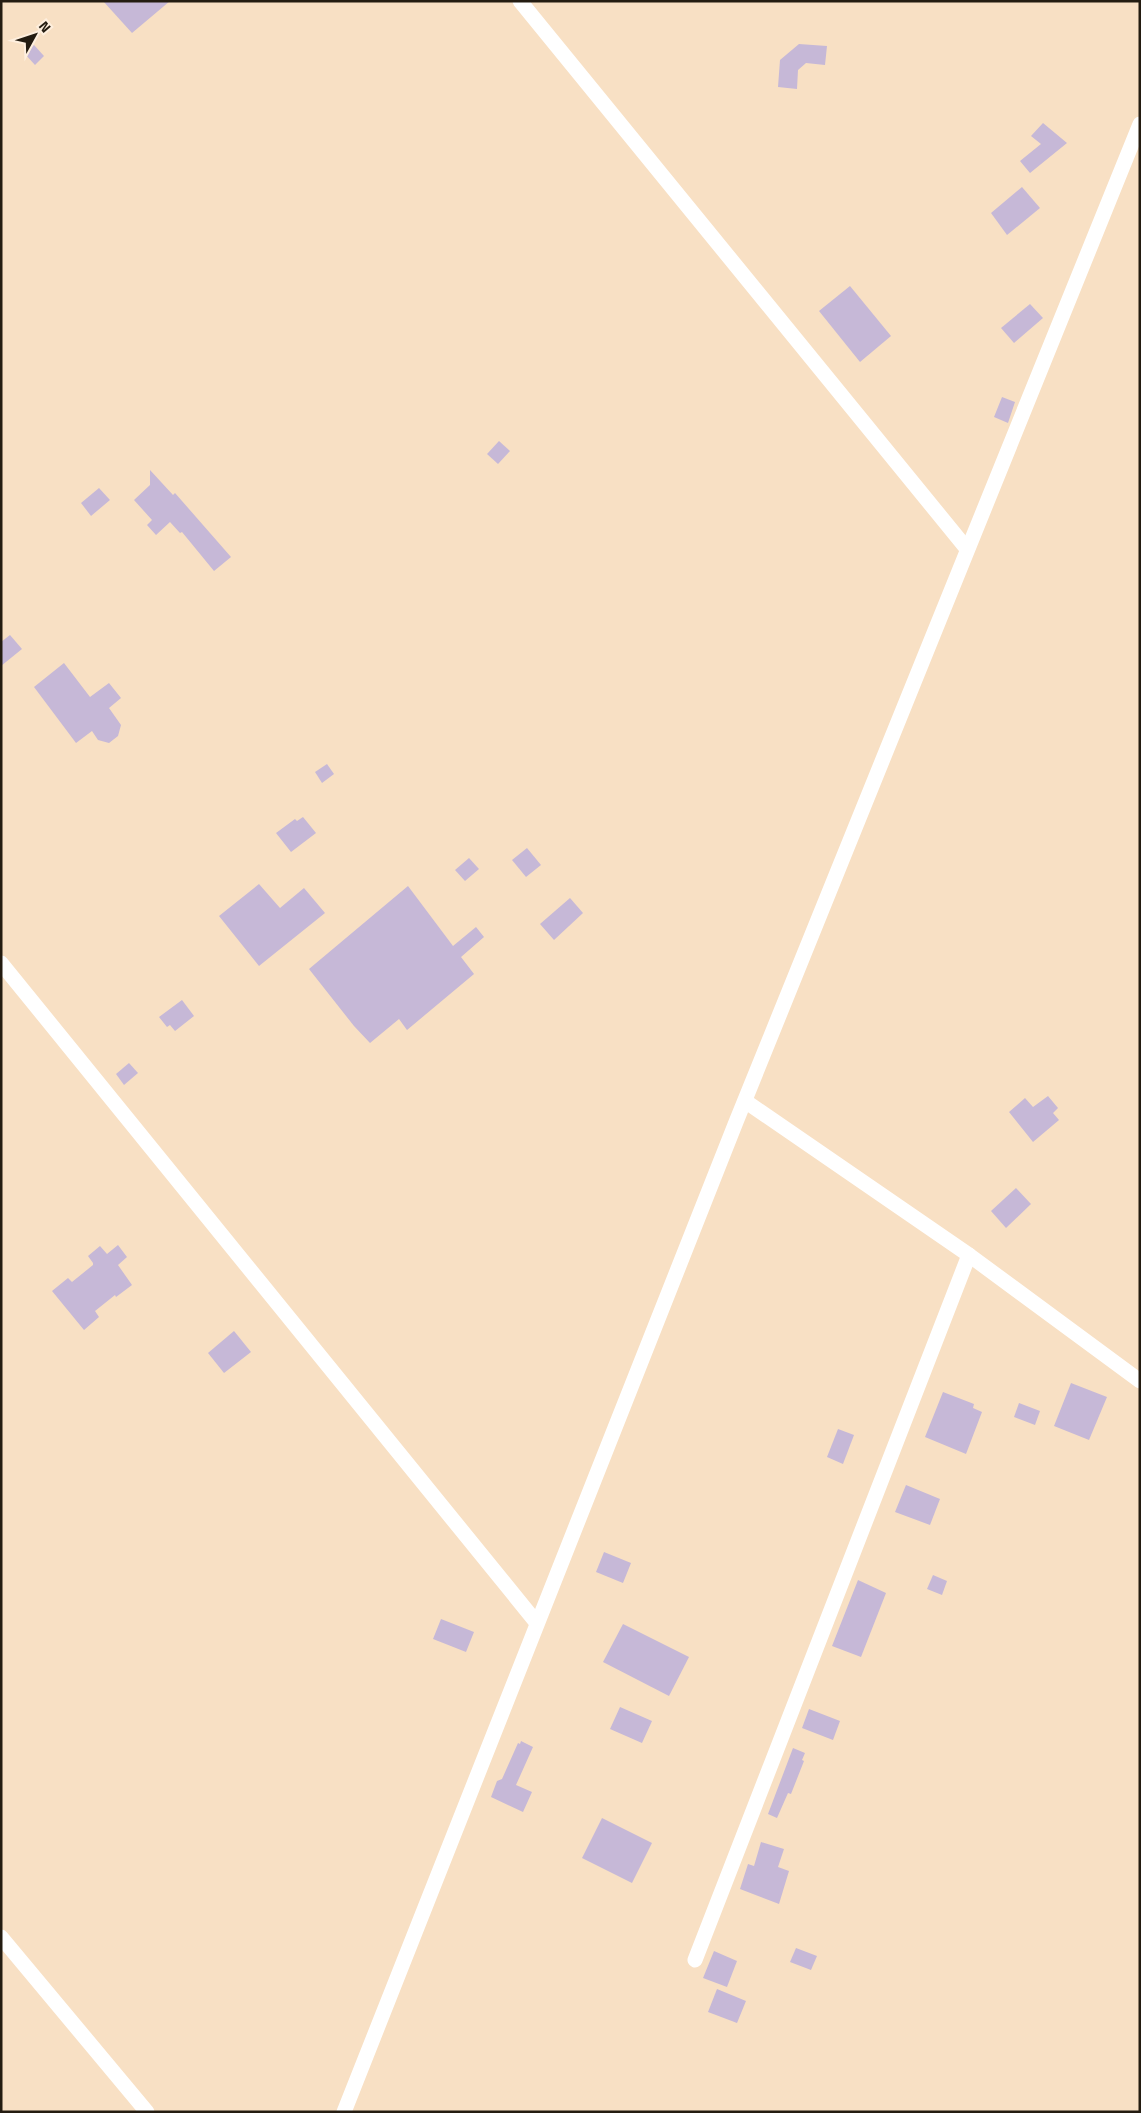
<svg xmlns="http://www.w3.org/2000/svg" width="1141" height="2113" font-family="'Titillium Web',sans-serif">
	<rect width="100%" height="100%" fill="#f8e0c4"/>
	<!-- building -->
	<g fill="#c6b8d7">
		<polygon points="103,1 170,1 132,33"/>
		<polygon points="799,44 827,46 825,65 806,63 798,70 797,89 778,87 780,60"/>
		<polygon points="34,45 44,56 35,65 24,53"/>
		<polygon points="1043,123 1067,143 1030,173 1020,161 1041,144 1031,136"/>
		<polygon points="1022,187 1040,208 1007,235 991,213"/>
		<polygon points="850,286 891,336 860,362 819,311"/>
		<polygon points="1030,304 1043,318 1014,343 1001,328"/>
		<polygon points="1002,397 1015,402 1008,423 994,417"/>
		<polygon points="499,441 510,451 498,464 487,454"/>
		<polygon points="150,470 173,495 175,493 231,557 214,571 182,532 180,533 170,522 156,535 147,525 152,520 134,500 150,485"/>
		<polygon points="99,488 110,500 91,516 81,503"/>
		<polygon points="10,635 22,649 1,666 1,642"/>
		<polygon points="64,663 90,697 109,683 121,698 109,708 121,725 118,736 109,743 98,740 92,731 76,743 34,687"/>
		<polygon points="327,764 334,774 322,783 315,772"/>
		<polygon points="303,817 316,833 291,852 276,833 295,819 297,821"/>
		<polygon points="527,848 541,865 526,877 512,860"/>
		<polygon points="469,858 479,869 465,881 455,870"/>
		<polygon points="259,884 280,908 304,888 325,913 259,966 219,916"/>
		<polygon points="408,886 453,946 476,927 484,937 461,957 474,974 407,1030 399,1019 370,1043 354,1026 309,969"/>
		<polygon points="570,898 583,913 554,940 540,924"/>
		<polygon points="182,1000 194,1016 175,1031 170,1025 167,1027 159,1017"/>
		<polygon points="129,1063 138,1073 124,1085 116,1074"/>
		<polygon points="1048,1096 1058,1108 1053,1113 1059,1120 1033,1142 1009,1112 1025,1098 1033,1107"/>
		<polygon points="1016,1188 1031,1204 1006,1228 991,1211"/>
		<polygon points="118,1245 127,1257 118,1265 132,1285 116,1297 115,1295 95,1311 99,1317 84,1330 52,1291 68,1278 72,1282 93,1265 93,1263 88,1256 100,1246 107,1254"/>
		<polygon points="234,1331 251,1352 224,1373 208,1353"/>
		<polygon points="1071,1383 1107,1397 1089,1440 1054,1426"/>
		<polygon points="943,1392 974,1404 973,1408 982,1412 966,1454 925,1437"/>
		<polygon points="1019,1403 1040,1411 1035,1425 1014,1417"/>
		<polygon points="838,1429 854,1435 843,1464 827,1457"/>
		<polygon points="906,1485 940,1499 930,1525 895,1512"/>
		<polygon points="604,1552 631,1563 623,1583 596,1572"/>
		<polygon points="933,1575 947,1581 942,1595 927,1589"/>
		<polygon points="858,1580 886,1593 861,1657 832,1646"/>
		<polygon points="441,1619 474,1632 466,1652 433,1639"/>
		<polygon points="623,1624 689,1657 669,1696 603,1662"/>
		<polygon points="620,1707 652,1721 642,1743 610,1729"/>
		<polygon points="809,1709 840,1721 833,1740 802,1728"/>
		<polygon points="521,1741 533,1747 516,1785 532,1792 523,1812 491,1797 497,1781 502,1779 518,1743 520,1744"/>
		<polygon points="793,1748 805,1753 802,1760 804,1761 791,1794 788,1793 777,1818 768,1814"/>
		<polygon points="602,1818 652,1843 632,1883 582,1858"/>
		<polygon points="761,1842 784,1849 778,1867 789,1871 779,1904 740,1889 748,1864 754,1866"/>
		<polygon points="796,1948 817,1956 811,1970 790,1962"/>
		<polygon points="714,1951 737,1961 727,1987 703,1978"/>
		<polygon points="717,1989 746,2001 737,2023 708,2012"/>
	</g>
	<g fill="none" stroke-linecap="round" stroke-linejoin="round">
		<!-- minor -->
		<g stroke="#fff" stroke-width="15">
			<polyline points="520,1 967,549"/>
			<polyline points="1,963 536,1622"/>
			<polyline points="745,1101 969,1255 1140,1381"/>
			<polyline points="1,1937 147,2112"/>
			<polyline points="695,1960 969,1255"/>
			<path d="M 344,2112 C 604,1447 870,785 1140,124"/>
		</g>
	</g>
	<!-- border -->
	<rect width="1141" height="2113" fill="none" stroke="#241c11" stroke-width="5"/>
	<!-- north arrow -->
	<g transform="translate(35 35) rotate(50)" stroke="#feefde" stroke-width="4" paint-order="stroke">
	<path d="M0-4L9 19L0 12L-9 19Z" fill="#241c11"/>
	<text y="-8" font-size="14" font-weight="bold" text-anchor="middle" fill="#241c11">N</text>
	</g>
</svg>
